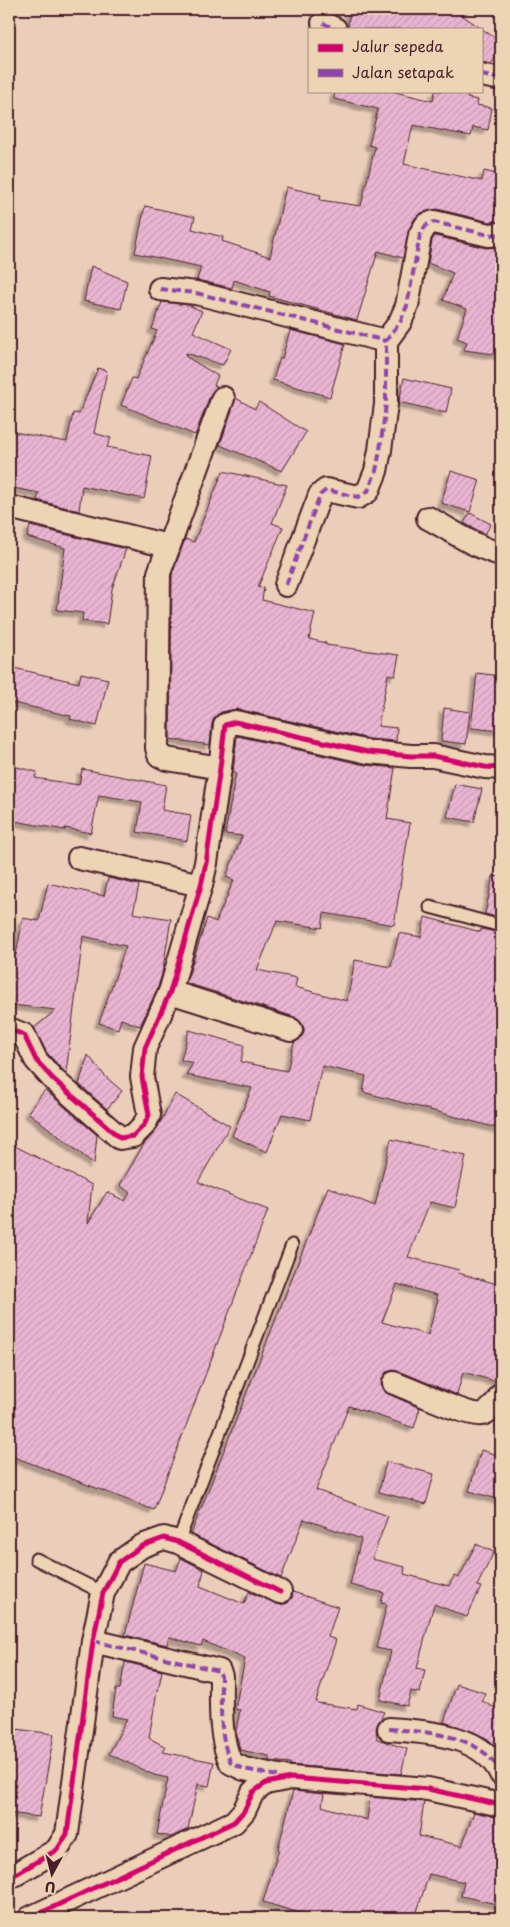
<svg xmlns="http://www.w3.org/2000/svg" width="510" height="1927" font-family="'Playpen Sans',sans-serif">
	<defs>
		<pattern id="building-hatch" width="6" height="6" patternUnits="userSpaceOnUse" patternTransform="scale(1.25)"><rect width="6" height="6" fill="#e9b5d2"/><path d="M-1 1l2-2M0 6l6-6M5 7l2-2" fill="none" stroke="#c99bb4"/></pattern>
		<filter id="shadow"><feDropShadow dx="-4.5" dy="4.5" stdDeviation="1" flood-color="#0004"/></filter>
	</defs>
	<rect width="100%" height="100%" fill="#ebceba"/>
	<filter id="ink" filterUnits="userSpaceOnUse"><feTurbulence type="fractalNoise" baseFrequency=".02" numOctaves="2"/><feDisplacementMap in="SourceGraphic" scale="10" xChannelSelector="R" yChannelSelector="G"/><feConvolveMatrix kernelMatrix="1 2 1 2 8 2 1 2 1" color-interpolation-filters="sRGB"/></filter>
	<g filter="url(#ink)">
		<!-- building -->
		<g fill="url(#building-hatch)" stroke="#4a1f2b" fill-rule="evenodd" filter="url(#shadow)">
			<polygon points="350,9 453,9 501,42 501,49 491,64 481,62 481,29 360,29 348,27"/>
			<polygon points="335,91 391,91 433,101 435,91 472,91 467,98 478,100 477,105 492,108 488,130 473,127 471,136 413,125 404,164 482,181 484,171 501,175 501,221 490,222 437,209 421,213 415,218 409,229 403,258 378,251 357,320 269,296 270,292 234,280 232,288 197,280 201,267 135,253 145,206 195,217 192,229 223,237 222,241 270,257 286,187 321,195 320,200 361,206 375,147 369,145 378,109 334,99"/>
			<polygon points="435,236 486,248 501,247 501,355 464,350 467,342 457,338 467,309 443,300 453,273 428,263 432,240"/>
			<polygon points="91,266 127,281 121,309 84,301"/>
			<polygon points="162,302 188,305 202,311 193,332 231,349 223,365 186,353 185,356 218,376 214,385 217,387 211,393 195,435 121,405 132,378 136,379 157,331 152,329"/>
			<polygon points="290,330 345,344 330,397 273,380 280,358 282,359"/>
			<polygon points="98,368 107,371 94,433 111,438 107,447 152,456 144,499 82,486 79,511 37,500 39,493 9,487 9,431 67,442 73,413 79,414"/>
			<polygon points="404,378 451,389 446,413 399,402"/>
			<polygon points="236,398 255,409 259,402 306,432 282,471 220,445"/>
			<polygon points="223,471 287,485 272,523 283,527 258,587 264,588 262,600 315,613 309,639 326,643 326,645 399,655 395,676 388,674 378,726 397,728 396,741 370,739 237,709 221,712 215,717 212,723 210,745 170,739 172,575 185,539 194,542"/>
			<polygon points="451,471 480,480 470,512 441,503"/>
			<polygon points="470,513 491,524 485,534 464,523"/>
			<polygon points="30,526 126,549 112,589 107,624 82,621 83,613 57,610 65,548 27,537"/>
			<polygon points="14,668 79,683 81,673 108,679 97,726 70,719 71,716 9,702 9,691"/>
			<polygon points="477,673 501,676 501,731 471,728"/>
			<polygon points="444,708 470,712 466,744 441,741"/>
			<polygon points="237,736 365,765 395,768 387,819 410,823 394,925 324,913 322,928 277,921 257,970 297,978 295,987 347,1001 355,960 391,967 399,933 421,937 425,917 481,932 481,929 501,933 501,1129 363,1092 366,1076 322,1066 310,1120 282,1114 267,1152 232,1136 252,1088 186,1075 193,1063 181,1060 189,1030 244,1045 241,1062 287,1071 294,1043 300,1039 304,1033 304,1028 301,1022 295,1017 186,983 207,918 216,922 234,880 226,877 242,836 225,834 236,773 233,773"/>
			<polygon points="9,765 37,772 35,778 79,785 82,769 166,785 162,810 191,815 187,841 137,832 142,802 99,795 91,833 65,828 65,830 9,820"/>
			<polygon points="455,784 482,789 474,822 447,817"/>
			<polygon points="493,876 501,877 501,918 485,914"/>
			<polygon points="108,878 139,885 133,913 171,919 162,974 158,987 140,1026 121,1019 118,1029 99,1023 126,946 83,936 66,1073 47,1053 34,1028 56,1010 12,1005 13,1001 9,1001 9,954 16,955 23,918 39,921 48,883 104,896"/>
			<polygon points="88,1055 105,1076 122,1091 107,1109 79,1084"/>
			<polygon points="45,1090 97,1135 94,1164 28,1112"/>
			<polygon points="175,1094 230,1126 198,1182 268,1210 154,1510 9,1455 9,1143 92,1185 88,1223 107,1192 125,1201 130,1193 120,1185 144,1144 156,1131"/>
			<path d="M 391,1139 L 466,1156 L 455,1208 L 430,1202 L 408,1257 L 459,1270 L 458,1273 L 501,1285 L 501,1370 L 498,1382 L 463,1372 L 457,1395 L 399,1371 L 393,1370 L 386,1372 L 382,1379 L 381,1385 L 384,1392 L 420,1408 L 414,1428 L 349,1406 L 316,1490 L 388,1516 L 372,1559 L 405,1567 L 404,1574 L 449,1586 L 454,1576 L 459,1578 L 476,1544 L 494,1552 L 477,1586 L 481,1587 L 467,1617 L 434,1604 L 417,1668 L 425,1670 L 420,1693 L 411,1691 L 407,1706 L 380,1700 L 391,1651 L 376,1648 L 387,1604 L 381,1603 L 384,1593 L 350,1585 L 361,1539 L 304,1519 L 281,1578 L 191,1534 L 328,1187 L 375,1206 ZM 397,1284 L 437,1295 L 436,1298 L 438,1299 L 428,1335 L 382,1322 Z"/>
			<polygon points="481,1450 501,1456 501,1500 469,1491"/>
			<polygon points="386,1462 434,1474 426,1504 379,1492"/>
			<polygon points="181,1558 204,1570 200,1586 244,1604 249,1592 280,1605 288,1603 292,1598 293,1592 338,1607 328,1637 336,1640 316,1701 318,1703 357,1709 358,1704 384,1712 376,1728 377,1739 407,1749 401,1774 290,1765 290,1763 269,1761 269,1756 240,1750 236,1731 240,1710 235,1709 245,1659 203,1641 201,1646 169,1637 167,1645 125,1635 144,1563 176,1571"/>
			<polygon points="125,1662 162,1671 158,1691 157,1691 149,1738 166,1747 163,1752 214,1762 209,1786 198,1784 188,1829 171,1837 157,1834 168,1778 154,1775 109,1754 127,1719 112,1716 116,1689 120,1689"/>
			<polygon points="457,1684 485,1693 482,1701 501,1711 501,1751 488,1739 474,1732 444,1722"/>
			<polygon points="9,1728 54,1734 39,1817 9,1813"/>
			<polygon points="293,1791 324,1794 322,1806 367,1820 370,1797 424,1802 419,1836 462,1846 474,1812 501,1818 501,1905 461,1896 464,1882 429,1874 415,1918 302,1918 303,1914 263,1902 279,1849 278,1849"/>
		</g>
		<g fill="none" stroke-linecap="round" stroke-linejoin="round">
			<defs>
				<g id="service">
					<polyline points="430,907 501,926"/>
					<polyline points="178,1542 292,1245"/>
					<polyline points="36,1559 103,1593"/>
				</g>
				<g id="minor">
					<polyline points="323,23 335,29"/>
					<polyline points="481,75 501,79"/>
					<polyline points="160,289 196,293 386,341"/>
					<polyline points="9,507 168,546"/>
					<path d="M 428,518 C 453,531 474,547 501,554"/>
					<polyline points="286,585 320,495 326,490 358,497 368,491 376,471 380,450 386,404 386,341 400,322 407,306 420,235 426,225 434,222 489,235 501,234"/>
					<polyline points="220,768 167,759 159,755 157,748 159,573 223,398"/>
					<polyline points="79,858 201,885"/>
					<polyline points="170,992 291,1030"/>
					<polyline points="9,1029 24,1035 36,1060 53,1079 120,1138 133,1136 144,1125 149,1115 142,1077 145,1048 170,992 201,885 206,863 220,768 225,725 235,722 368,752 411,756 433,756 485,767 501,768"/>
					<path d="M 394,1383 C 411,1389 468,1417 482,1414 C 490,1412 497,1402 501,1395"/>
					<path d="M 93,1641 L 219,1671 L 221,1676 C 221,1704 219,1738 231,1763 L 244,1769 L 284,1777"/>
					<path d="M 389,1729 C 427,1732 483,1734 501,1774"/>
					<polyline points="9,1878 57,1850 67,1834 93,1641 103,1593 119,1562 142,1546 164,1538 178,1542 280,1592"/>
					<polyline points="30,1918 234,1822 244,1811 253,1792 266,1783 291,1778 428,1789 501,1805"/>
				</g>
			</defs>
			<!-- service casing -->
			<use href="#service" stroke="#4a1f2b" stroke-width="15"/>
			<!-- minor casing -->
			<use href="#minor" stroke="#4a1f2b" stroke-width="26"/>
			<!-- service -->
			<use href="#service" stroke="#ecd4b4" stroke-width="11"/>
			<!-- minor -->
			<use href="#minor" stroke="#ecd4b4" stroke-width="22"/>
			<!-- quiet -->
			<g stroke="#8e44ad" stroke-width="4" stroke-dasharray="8 4" stroke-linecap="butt">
				<polyline points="323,23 335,29"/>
				<polyline points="481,75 501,79"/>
				<polyline points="160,289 196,293 386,341"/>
				<polyline points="286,585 320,495 326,490 358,497 368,491 376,471 380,450 386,404 386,341 400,322 407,306 420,235 426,225 434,222 489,235 501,234"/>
				<path d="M 93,1641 L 219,1671 L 221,1676 C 221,1704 219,1738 231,1763 L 244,1769 L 282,1777"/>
				<path d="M 389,1729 C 427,1732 483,1734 501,1774"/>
				<polyline points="499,1804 501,1780"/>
			</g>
			<defs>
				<g id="cycleway">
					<polyline points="9,1029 24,1035 36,1060 53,1079 120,1138 133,1136 144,1125 149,1115 142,1077 145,1048 170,992 201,885 206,863 220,768 225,725 235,722 368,752 411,756 433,756 485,767 501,768"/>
					<polyline points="9,1878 57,1850 67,1834 93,1641 103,1593 119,1562 142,1546 164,1538 178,1542 280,1592"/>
					<polyline points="30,1918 234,1822 244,1811 253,1792 266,1783 291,1778 428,1789 501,1805"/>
				</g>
			</defs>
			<!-- cycleway casing -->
			<use href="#cycleway" stroke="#ecd4b4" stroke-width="8"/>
			<!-- cycleway -->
			<use href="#cycleway" stroke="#d6006c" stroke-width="5"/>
		</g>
	</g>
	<!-- margin -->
	<rect width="510" height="1927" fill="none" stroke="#ecd4b4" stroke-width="30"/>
	<rect x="15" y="15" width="480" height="1897" fill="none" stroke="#4a1f2b" stroke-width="2" filter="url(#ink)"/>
	<!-- legend -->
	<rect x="308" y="28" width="175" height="65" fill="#ecd4b4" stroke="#ab8c7d"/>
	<rect x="318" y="44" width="25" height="8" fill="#d6006c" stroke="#ab8c7d"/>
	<text x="352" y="52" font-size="15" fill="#4a1f2b">Jalur sepeda</text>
	<rect x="318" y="69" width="25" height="8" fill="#8e44ad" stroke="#ab8c7d"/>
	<text x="352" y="78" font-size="15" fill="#4a1f2b">Jalan setapak</text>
	<!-- north arrow -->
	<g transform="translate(52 1874) rotate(187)" stroke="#ecd4b4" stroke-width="4" paint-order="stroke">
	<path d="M0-4L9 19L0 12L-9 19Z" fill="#4a1f2b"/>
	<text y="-8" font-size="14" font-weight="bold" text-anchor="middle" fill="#4a1f2b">U</text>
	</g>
</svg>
